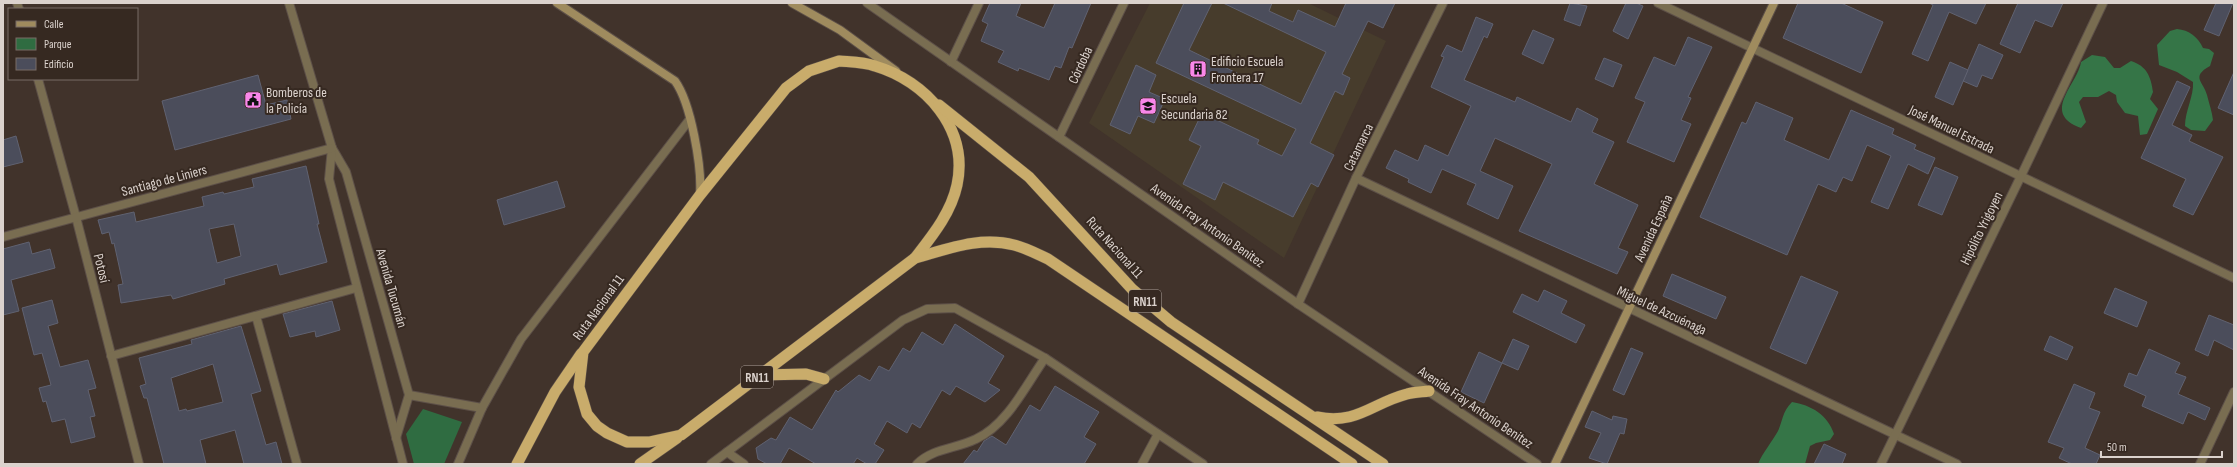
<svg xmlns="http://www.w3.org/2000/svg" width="2237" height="467" font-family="'Sofia Sans Condensed',sans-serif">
	<rect width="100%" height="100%" fill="#41332b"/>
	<!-- education -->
	<polygon fill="#473c2c" points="1150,3 1308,3 1386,41 1284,258 1089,123"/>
	<!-- green -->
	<polygon fill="#2f6c41" points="423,409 462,422 444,464 414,464 406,434"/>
	<!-- forest -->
	<g fill="#357547">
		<path d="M 2177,29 C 2189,30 2198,37 2203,48 L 2209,49 L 2214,53 L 2210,66 C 2190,77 2204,82 2207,95 C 2209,103 2212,112 2213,120 L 2205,131 L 2191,130 L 2185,126 C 2185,111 2194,96 2193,82 L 2177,72 L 2159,65 L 2157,45 L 2170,31 Z"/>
		<path d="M 2092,55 L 2105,57 L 2114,68 L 2120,68 L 2131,61 C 2147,66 2151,77 2153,92 L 2150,99 L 2158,109 L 2147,134 L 2140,135 L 2138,116 L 2125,113 L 2117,102 L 2116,95 L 2109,91 L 2098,97 L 2083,97 L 2079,102 L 2086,122 L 2081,128 C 2040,113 2078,84 2081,62 Z"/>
		<path d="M 1792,402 C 1811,405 1828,415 1834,434 L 1830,440 L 1816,443 L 1810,446 L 1805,464 L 1758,464 C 1763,452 1772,442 1778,431 C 1783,420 1782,412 1792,402 Z"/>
	</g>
	<!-- building -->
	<g fill="#4b4d5b" stroke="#606271" fill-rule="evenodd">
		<polygon points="990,3 1021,3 1016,16 1044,28 1055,3 1091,3 1072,48 1069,47 1061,68 1055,66 1049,80 1019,68 1018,71 998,62 1004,51 981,41 988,24 982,21"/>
		<polygon points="1184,3 1212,3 1189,50 1301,104 1326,52 1223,3 1272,3 1269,11 1293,22 1298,10 1335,27 1346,3 1395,3 1383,28 1368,21 1342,74 1350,78 1343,95 1335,91 1310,143 1334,155 1318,187 1311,183 1293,217 1223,182 1215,200 1183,184 1201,146 1189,140 1202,113 1259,140 1257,144 1282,156 1296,129 1156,63"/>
		<polygon points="1570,3 1587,6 1580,26 1564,20"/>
		<polygon points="1626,3 1636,3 1643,6 1628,39 1613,31"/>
		<polygon points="1798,3 1841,3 1883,22 1861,73 1783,38"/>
		<polygon points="1929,3 1986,3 1976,24 1949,12 1928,61 1912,54 1933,5"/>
		<polygon points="2018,3 2063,3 2052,27 2035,20 2020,53 2000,44"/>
		<polygon points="2216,3 2233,3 2219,36 2204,30"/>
		<polygon points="1476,17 1493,24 1487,38 1484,36 1464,80 1515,102 1517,97 1571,122 1577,108 1598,119 1592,132 1614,142 1594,184 1638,205 1618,248 1628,252 1617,274 1519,231 1552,164 1495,138 1480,171 1513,186 1498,219 1467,204 1476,184 1442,169 1431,193 1408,182 1409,179 1386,168 1395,150 1418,161 1425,145 1448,156 1471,106 1431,87 1444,57 1441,56 1447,45 1462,52"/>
		<polygon points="1533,30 1554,39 1543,64 1522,54"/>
		<polygon points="1688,37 1712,47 1688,97 1691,98 1681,120 1691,124 1674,162 1627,142 1645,102 1635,98 1654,57 1675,66"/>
		<polygon points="1979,44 2003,55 1992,79 1982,75 1977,87 1963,81"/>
		<polygon points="1604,58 1622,65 1613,87 1595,79"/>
		<polygon points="1950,62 1968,70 1953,105 1935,97"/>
		<polygon points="1136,65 1156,75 1149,92 1165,99 1154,123 1138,116 1130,134 1110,125"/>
		<polygon points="2234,72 2234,115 2218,108"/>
		<polygon points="258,75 266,105 287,100 291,119 175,150 162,101"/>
		<polygon points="2177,81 2190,87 2172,125 2192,135 2189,141 2223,157 2193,215 2173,206 2186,179 2141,158"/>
		<polygon points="1756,102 1793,118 1784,140 1829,160 1851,110 1894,129 1892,134 1916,145 1914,149 1935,158 1928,174 1908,164 1888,209 1871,202 1891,156 1867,145 1852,181 1843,177 1836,192 1818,184 1787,255 1700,217 1742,122 1746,124"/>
		<polygon points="16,136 23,162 3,167 3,140"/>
		<path d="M 306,166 L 319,224 L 317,224 L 327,262 L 280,275 L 277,264 L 224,279 L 225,284 L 173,299 L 171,295 L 121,303 L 118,285 L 123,284 L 114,243 L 112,244 L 109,232 L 102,234 L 98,220 L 134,212 L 136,222 L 204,206 L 202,197 L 223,192 L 224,194 L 254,187 L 252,179 ZM 234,224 L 241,256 L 217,263 L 209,229 Z"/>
		<polygon points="1935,167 1958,177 1942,215 1918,205"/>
		<polygon points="557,181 565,207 504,225 497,200"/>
		<polygon points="29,242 32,254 50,249 55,268 11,280 19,311 3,315 3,249"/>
		<polygon points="1672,274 1726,297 1716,319 1663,296"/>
		<polygon points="1801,276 1838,292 1806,364 1770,348"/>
		<polygon points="2115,288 2147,302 2137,327 2104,313"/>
		<polygon points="1544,290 1567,301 1561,313 1585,325 1576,343 1513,312 1522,294 1538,302"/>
		<polygon points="52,300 58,323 48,326 60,367 88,360 96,388 88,390 95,416 90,417 95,437 71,443 65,419 52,422 46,401 43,402 39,388 51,385 42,353 34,355 22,308"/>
		<polygon points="332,301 340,330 316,337 315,331 290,337 283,314"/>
		<polygon points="2209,315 2234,325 2234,350 2214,340 2208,356 2195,350"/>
		<polygon points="955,324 1004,356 988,383 1000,390 985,402 956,386 950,395 942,390 920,428 912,423 907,433 887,421 874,444 884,450 875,464 867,464 857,458 853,464 816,464 789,448 780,464 767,464 758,459 756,448 771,438 776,440 790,417 812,430 836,390 838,392 859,375 870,381 879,366 889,371 903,348 910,352 922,332 943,345"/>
		<path d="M 241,326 L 261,391 L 251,394 L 266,445 L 276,442 L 282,464 L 244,464 L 235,430 L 200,440 L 206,464 L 164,464 L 147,398 L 144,398 L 140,386 L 146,384 L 139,358 L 192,344 L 191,340 ZM 213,364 L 223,402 L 187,411 L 186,409 L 179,411 L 171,378 Z"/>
		<polygon points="2050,336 2073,347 2067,360 2044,350"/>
		<polygon points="1513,339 1529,346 1518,370 1502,363"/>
		<polygon points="1631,348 1643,353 1624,395 1613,390"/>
		<polygon points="2149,349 2180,363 2175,373 2186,377 2178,394 2210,408 2205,420 2188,412 2183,424 2142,406 2146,396 2124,386 2129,373 2137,376"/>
		<polygon points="1479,352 1502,363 1484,403 1461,392"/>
		<polygon points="2074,384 2095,393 2089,408 2100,412 2085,448 2100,455 2096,464 2072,464 2059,458 2064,448 2048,442"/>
		<polygon points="1055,386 1099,412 1084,437 1096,444 1084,464 963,464 974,450 977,452 984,441 992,436 1006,445 1030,405 1040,411"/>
		<polygon points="1592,411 1612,420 1613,416 1627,419 1624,434 1620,433 1607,464 1589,458 1601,433 1585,427"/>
		<polygon points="1824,444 1846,454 1842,464 1814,464"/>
	</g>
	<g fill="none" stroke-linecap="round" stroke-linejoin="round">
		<defs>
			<g id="minor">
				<polyline points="17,3 19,9"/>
				<polyline points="289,3 332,148 346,172 409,395 396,438"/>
				<polyline points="867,3 1298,304 1537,464"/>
				<polyline points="1658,3 2234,278"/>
				<polyline points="951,62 979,3"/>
				<polyline points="38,79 76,217 139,464"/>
				<polyline points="1059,137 1124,3"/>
				<polyline points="332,148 329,179 403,464"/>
				<polyline points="1356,178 1957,464"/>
				<polyline points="3,237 332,148"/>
				<polyline points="1298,304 1356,178 1443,3"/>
				<polyline points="256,316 297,464"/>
				<polyline points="111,356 356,288"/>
				<polyline points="409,395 482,408"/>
				<polyline points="727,452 744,464"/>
				<polyline points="458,464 482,408 521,339 690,119"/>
				<polyline points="711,464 903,320 927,309 955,308 1045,358 1203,464"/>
				<path d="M 917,464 C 933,448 956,449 976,439 C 1007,425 1026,385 1045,358"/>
				<polyline points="1142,464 1158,434"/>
				<polyline points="1881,464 2021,176 2103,3"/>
				<polyline points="2200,464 2234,392"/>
			</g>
			<g id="secondary">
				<path d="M 557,3 L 675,81 C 691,103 702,167 700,195"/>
				<polyline points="792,3 840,30 896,71"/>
				<polyline points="1555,464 1774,3"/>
			</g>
			<g id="trunk">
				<path d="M 839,61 C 850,62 864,62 875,66 C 926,81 969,129 957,185 C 951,213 932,236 915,258 L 681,435 L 649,442 L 627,442 L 607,433 L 597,426 L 587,414 L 579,387 L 583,352 L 700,195 L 786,88 L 809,71 Z"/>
				<polyline points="939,105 1029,177 1132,289 1171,322 1383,464"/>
				<path d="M 915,258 C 948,249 980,236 1014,245 C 1026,248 1037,254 1048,259 L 1352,464"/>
				<polyline points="761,375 806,374 824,379"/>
				<path d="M 1317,417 C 1357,425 1372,403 1407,394 C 1414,392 1422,392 1429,391"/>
				<polyline points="517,464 555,392 581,354"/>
				<polyline points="640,464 677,438"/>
			</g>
		</defs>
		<!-- minor casing -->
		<use href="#minor" stroke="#5d5048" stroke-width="10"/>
		<!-- secondary casing -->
		<use href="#secondary" stroke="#5d5048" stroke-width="10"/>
		<!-- trunk casing -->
		<use href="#trunk" stroke="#5d5048" stroke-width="12"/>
		<!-- minor -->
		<use href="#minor" stroke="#796d51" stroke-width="8"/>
		<!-- secondary -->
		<use href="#secondary" stroke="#9f8b5e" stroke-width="8"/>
		<!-- trunk -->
		<use href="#trunk" stroke="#c9ac6b" stroke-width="11"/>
	</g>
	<!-- icons -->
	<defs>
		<symbol id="building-square" viewBox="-11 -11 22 22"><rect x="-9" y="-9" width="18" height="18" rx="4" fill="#f987e9" stroke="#362921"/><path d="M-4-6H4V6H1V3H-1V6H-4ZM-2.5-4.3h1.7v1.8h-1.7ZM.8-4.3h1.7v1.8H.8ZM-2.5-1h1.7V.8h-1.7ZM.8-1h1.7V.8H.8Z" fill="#111"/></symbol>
		<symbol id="civic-square" viewBox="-11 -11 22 22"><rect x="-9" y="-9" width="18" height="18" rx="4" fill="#f987e9" stroke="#362921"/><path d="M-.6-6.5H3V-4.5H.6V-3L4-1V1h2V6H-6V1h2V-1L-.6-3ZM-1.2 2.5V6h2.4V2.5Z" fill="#111"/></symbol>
		<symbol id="school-square" viewBox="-11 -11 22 22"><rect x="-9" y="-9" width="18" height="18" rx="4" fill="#f987e9" stroke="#362921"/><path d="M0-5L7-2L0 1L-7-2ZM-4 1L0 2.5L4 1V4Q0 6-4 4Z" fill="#111"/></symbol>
	</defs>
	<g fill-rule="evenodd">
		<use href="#building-square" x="1188" y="59" width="20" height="20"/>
		<use href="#civic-square" x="243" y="90" width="20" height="20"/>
		<use href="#school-square" x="1138" y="96" width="20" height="20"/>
	</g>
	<g text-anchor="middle" stroke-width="4" stroke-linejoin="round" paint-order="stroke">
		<!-- shield labels -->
		<g fill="#362921" stroke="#aa9f99" stroke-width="1">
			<rect x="1129" y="290" width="32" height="22" rx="3"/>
			<rect x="741" y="366" width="32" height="22" rx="3"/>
		</g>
		<g font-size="13" font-weight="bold" fill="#dbd2cd">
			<text x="1145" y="306">RN11</text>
			<text x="757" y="382">RN11</text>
		</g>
		<!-- poi labels -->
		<g font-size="14" fill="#dbd2cd" stroke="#362921" text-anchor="start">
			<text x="1211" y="66">Edificio Escuela<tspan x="1211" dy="16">Frontera 17</tspan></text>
			<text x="266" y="97">Bomberos de<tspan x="266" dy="16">la Policía</tspan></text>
			<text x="1161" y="103">Escuela<tspan x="1161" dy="16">Secundaria 82</tspan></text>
		</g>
		<!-- street labels -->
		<g font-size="14" fill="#dbd2cd" stroke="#362921">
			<text transform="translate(1080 65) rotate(-65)" y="5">Córdoba</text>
			<text transform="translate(1952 129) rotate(26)" y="5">José Manuel Estrada</text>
			<text transform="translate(1358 147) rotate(-64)" y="5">Catamarca</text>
			<text transform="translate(164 180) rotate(-15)" y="5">Santiago de Liniers</text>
			<text transform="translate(1208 225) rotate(35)" y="5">Avenida Fray Antonio Benitez</text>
			<text transform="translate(1653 228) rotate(-65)" y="5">Avenida España</text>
			<text transform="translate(1981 228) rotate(-64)" y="5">Hipólito Yrigoyen</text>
			<text transform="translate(1115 247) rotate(48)" y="5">Ruta Nacional 11</text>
			<text transform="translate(102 268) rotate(76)" y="5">Potosí</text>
			<text transform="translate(392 288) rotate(74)" y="5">Avenida Tucumán</text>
			<text transform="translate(598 307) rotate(-54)" y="5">Ruta Nacional 11</text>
			<text transform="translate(1662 310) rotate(25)" y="5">Miguel de Azcuénaga</text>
			<text transform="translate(1476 407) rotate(34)" y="5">Avenida Fray Antonio Benitez</text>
		</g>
	</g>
	<!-- border -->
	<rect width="2237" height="467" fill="none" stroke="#dbd2cd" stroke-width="8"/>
	<!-- legend -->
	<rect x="8" y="8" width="130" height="72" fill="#362921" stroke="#786d66"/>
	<rect x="16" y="21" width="20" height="6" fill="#9f8b5e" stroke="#786d66"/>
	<text x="44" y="28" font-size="12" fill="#dbd2cd">Calle</text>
	<rect x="16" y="38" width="20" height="12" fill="#2f6c41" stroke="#786d66"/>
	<text x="44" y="48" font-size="12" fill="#dbd2cd">Parque</text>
	<rect x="16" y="58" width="20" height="12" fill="#4b4d5b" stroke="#786d66"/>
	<text x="44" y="68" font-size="12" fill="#dbd2cd">Edificio</text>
	<!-- scale -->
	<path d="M2101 451v6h121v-6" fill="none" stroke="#dbd2cd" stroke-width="2"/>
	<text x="2107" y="451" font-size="12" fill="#dbd2cd" stroke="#362921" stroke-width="3" paint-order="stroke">50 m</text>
</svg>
